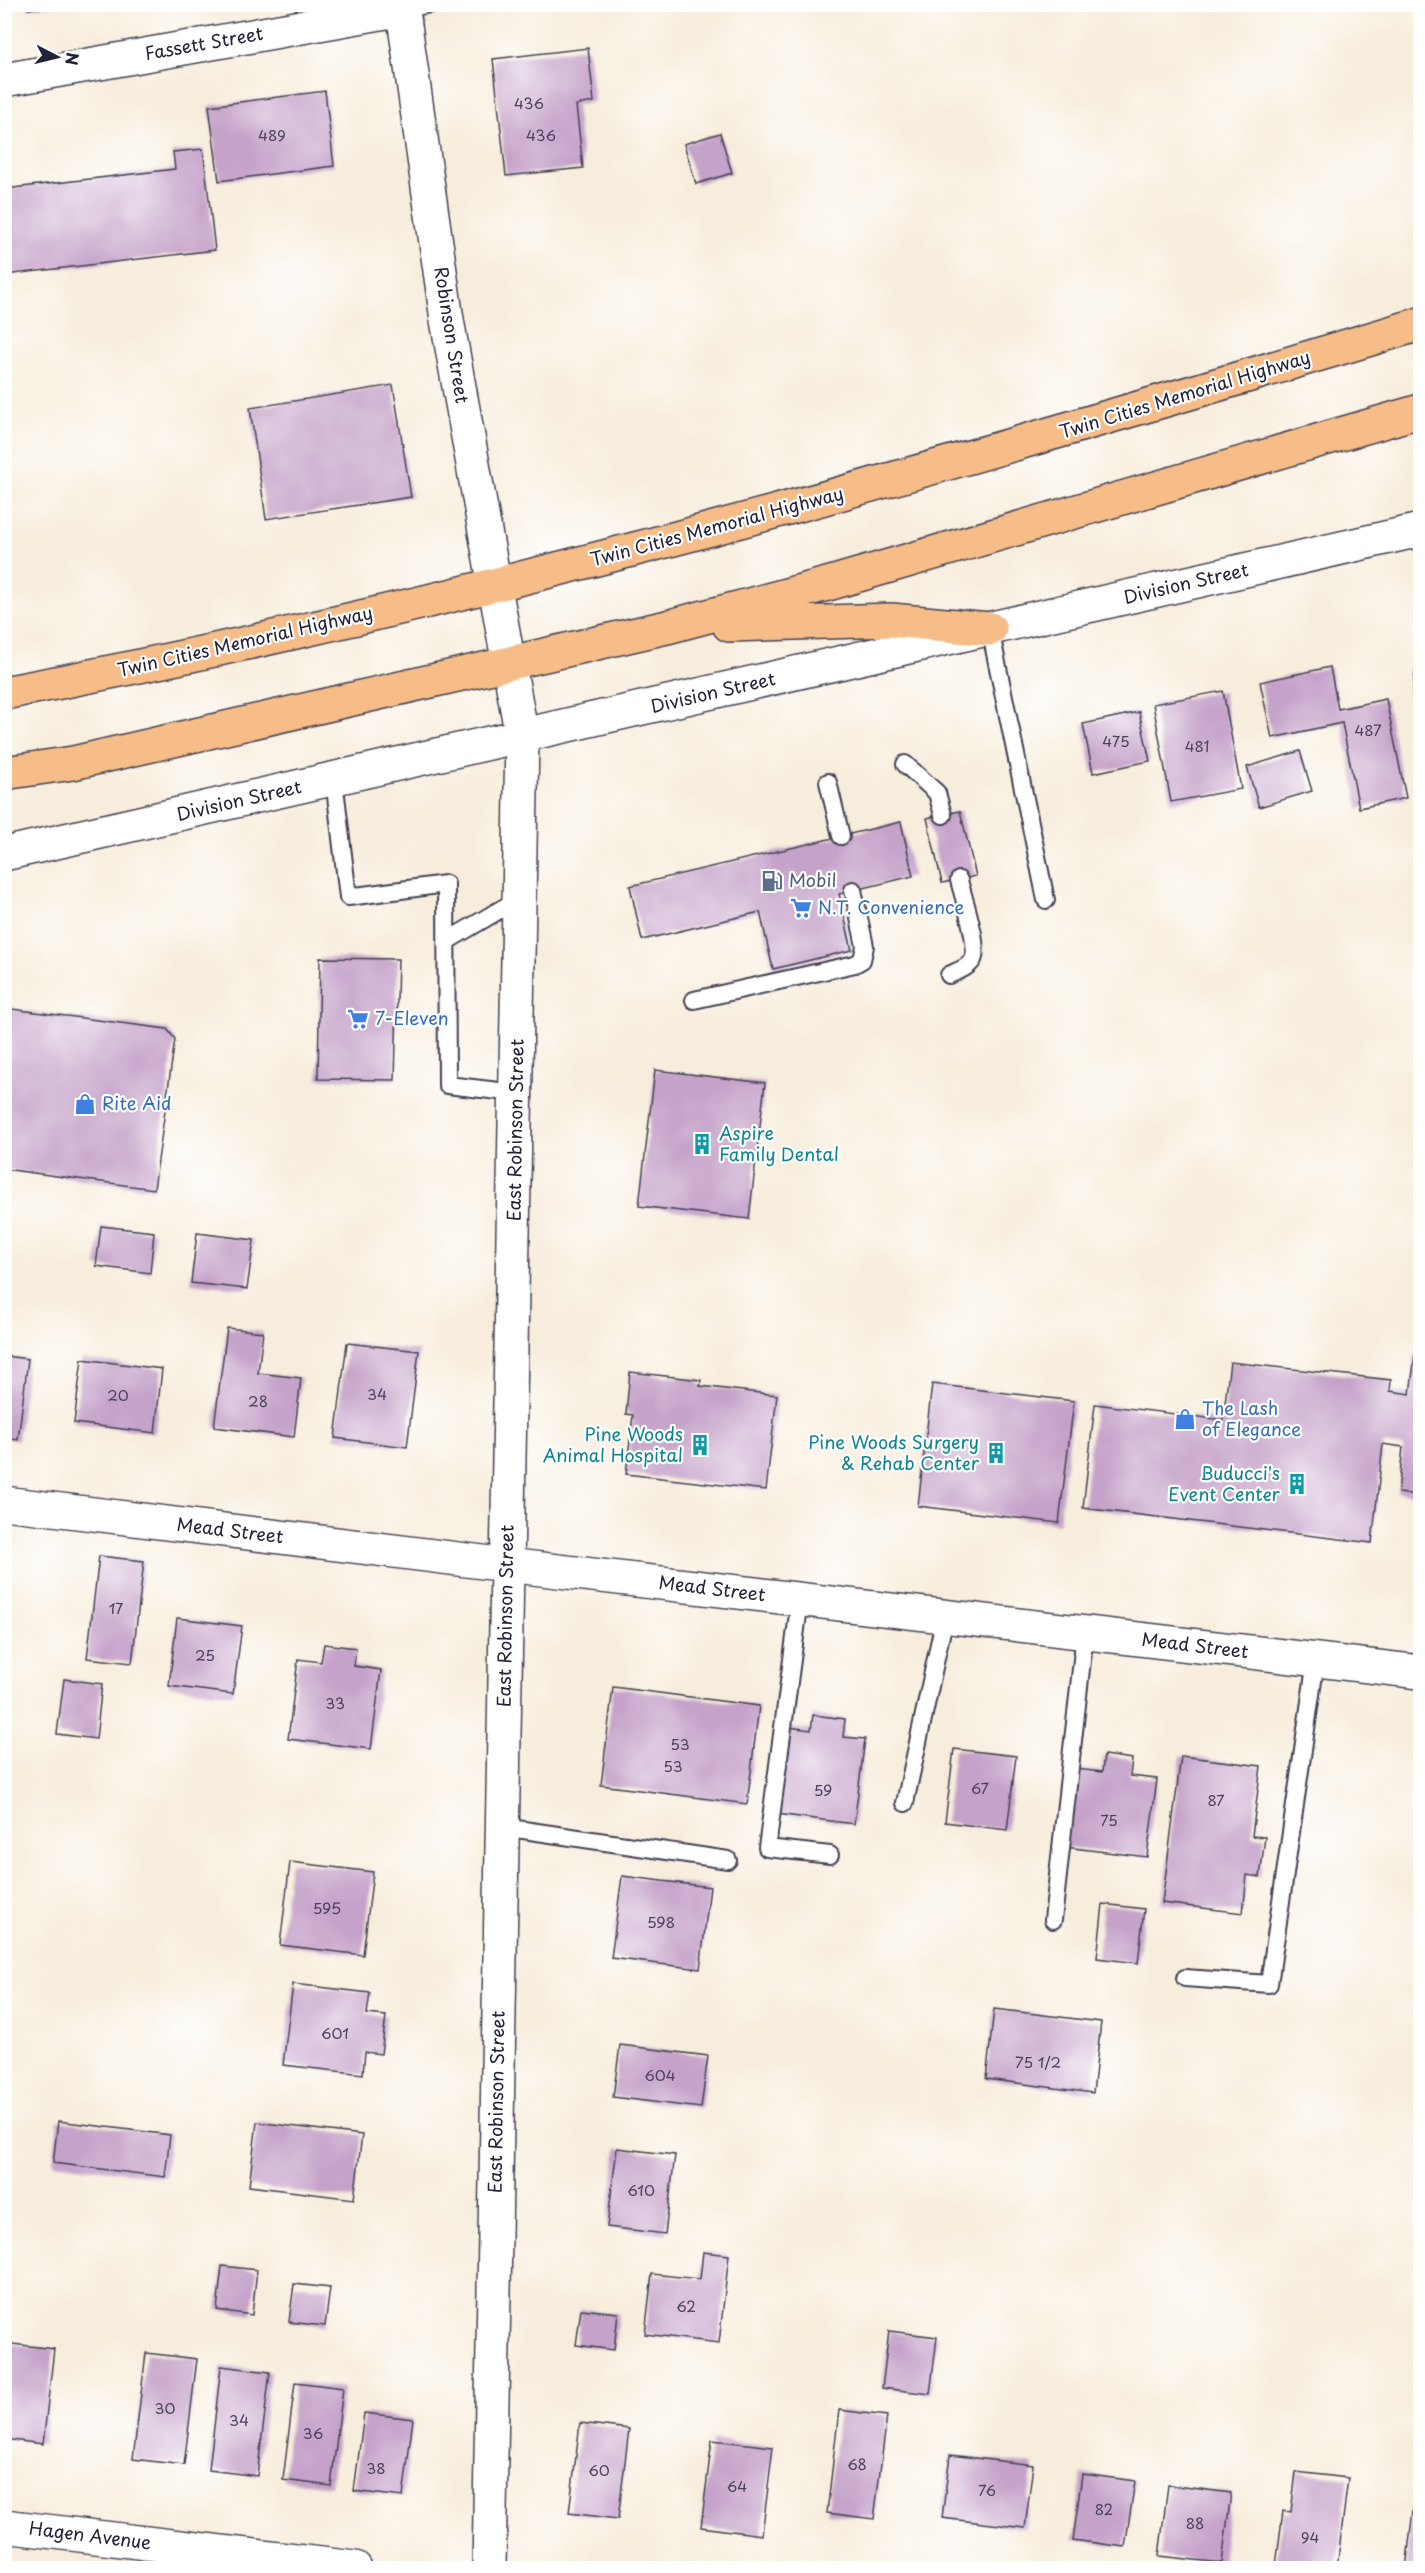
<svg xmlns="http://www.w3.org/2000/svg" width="1425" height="2573" font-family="'Playpen Sans',sans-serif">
	<rect width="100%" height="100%" fill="#fff"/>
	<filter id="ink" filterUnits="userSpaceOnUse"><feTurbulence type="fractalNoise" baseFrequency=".0167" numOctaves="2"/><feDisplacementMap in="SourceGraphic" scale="12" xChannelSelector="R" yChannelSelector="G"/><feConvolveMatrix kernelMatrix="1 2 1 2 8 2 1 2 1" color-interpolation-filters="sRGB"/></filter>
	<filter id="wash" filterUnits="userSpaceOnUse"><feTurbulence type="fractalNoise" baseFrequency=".008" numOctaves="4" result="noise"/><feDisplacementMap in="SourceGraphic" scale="24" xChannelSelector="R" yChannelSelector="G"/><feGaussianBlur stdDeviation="1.35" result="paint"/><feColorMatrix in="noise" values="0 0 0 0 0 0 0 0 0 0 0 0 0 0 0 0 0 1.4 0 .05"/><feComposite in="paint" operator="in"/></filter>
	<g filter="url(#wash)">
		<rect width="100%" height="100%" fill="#f7eddc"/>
		<g id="blocks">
			<!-- building -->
			<g fill="#c5a2c9">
				<polygon points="28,4 52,4 52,6 28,9"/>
				<polygon points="588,48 594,102 576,105 583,168 506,176 493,59"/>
				<polygon points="325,91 334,166 219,181 209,106"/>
				<polygon points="720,133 732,173 696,184 684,144"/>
				<polygon points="203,149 215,250 5,275 5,189 175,169 173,152"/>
				<polygon points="393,385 411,497 266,519 250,408"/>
				<polygon points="1419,639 1420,640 1420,699 1412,698"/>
				<polygon points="1330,667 1338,709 1386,699 1406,798 1359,808 1342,723 1272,738 1260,682"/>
				<polygon points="1223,691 1241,789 1171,802 1153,704"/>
				<polygon points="1139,712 1150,761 1093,773 1083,724"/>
				<polygon points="1300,751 1312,791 1259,807 1247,767"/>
				<polygon points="960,811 976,876 942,883 927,818"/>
				<polygon points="901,822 913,876 839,894 852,950 773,969 760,912 642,940 630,886"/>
				<polygon points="320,958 398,959 395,1080 318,1079"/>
				<polygon points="4,1008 167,1029 175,1039 154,1189 4,1169"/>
				<polygon points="655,1070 765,1083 749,1219 639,1206"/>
				<polygon points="101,1226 154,1232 150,1273 96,1266"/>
				<polygon points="197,1233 254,1240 247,1289 191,1283"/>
				<polygon points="227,1328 263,1332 258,1373 301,1378 294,1437 214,1427"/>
				<polygon points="347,1343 419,1351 407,1447 335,1438"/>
				<polygon points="1415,1355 1420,1356 1420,1495 1398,1493 1403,1447 1383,1444 1372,1543 1083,1508 1095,1404 1223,1420 1230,1362 1391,1380 1390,1391 1410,1394"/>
				<polygon points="4,1356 28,1359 18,1440 4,1438"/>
				<polygon points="82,1359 162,1369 155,1433 74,1423"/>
				<polygon points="630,1372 701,1380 700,1386 777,1395 766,1490 626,1474 633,1415 626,1414"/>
				<polygon points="932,1384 1074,1401 1059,1523 918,1506"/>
				<polygon points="99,1556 144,1561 132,1663 87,1658"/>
				<polygon points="177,1618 242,1626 233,1694 169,1686"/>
				<polygon points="324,1644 356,1648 354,1666 381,1670 371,1749 288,1739 298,1659 321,1662"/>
				<polygon points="64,1679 102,1684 96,1739 57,1734"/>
				<polygon points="613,1687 759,1706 747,1804 601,1785"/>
				<polygon points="813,1715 845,1719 843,1737 865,1739 854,1824 777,1814 788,1727 811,1730"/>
				<polygon points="954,1749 1016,1756 1007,1830 945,1822"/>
				<polygon points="1104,1755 1132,1759 1130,1776 1157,1779 1147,1857 1065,1847 1075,1769 1102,1772"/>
				<polygon points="1181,1756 1261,1766 1252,1836 1265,1837 1260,1877 1247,1875 1243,1913 1162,1903"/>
				<polygon points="290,1862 373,1872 363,1955 280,1945"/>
				<polygon points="622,1876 710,1887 700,1969 611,1958"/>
				<polygon points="1103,1904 1144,1909 1138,1963 1097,1958"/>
				<polygon points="293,1984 370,1993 367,2014 386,2016 381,2054 365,2052 363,2074 283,2065"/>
				<polygon points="994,2009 1101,2022 1093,2093 986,2079"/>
				<polygon points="620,2045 708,2056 701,2108 613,2097"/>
				<polygon points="58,2121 170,2135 165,2177 53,2163"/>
				<polygon points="257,2122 362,2135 354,2199 249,2186"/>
				<polygon points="617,2148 675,2155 665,2234 607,2227"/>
				<polygon points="703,2252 729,2255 719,2343 645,2334 652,2274 700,2279"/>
				<polygon points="222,2266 257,2270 252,2315 217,2310"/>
				<polygon points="294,2284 330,2288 325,2326 289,2322"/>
				<polygon points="581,2309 618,2313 614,2350 576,2345"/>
				<polygon points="889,2331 937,2337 930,2394 882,2388"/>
				<polygon points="4,2343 54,2349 43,2444 4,2439"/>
				<polygon points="146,2353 197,2359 184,2465 133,2459"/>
				<polygon points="221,2366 270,2372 257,2476 209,2470"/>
				<polygon points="295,2382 343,2388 331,2486 283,2480"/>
				<polygon points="839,2410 887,2416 874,2519 827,2513"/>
				<polygon points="364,2413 413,2419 403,2497 354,2491"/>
				<polygon points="580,2423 629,2429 618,2519 569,2513"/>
				<polygon points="712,2440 773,2447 762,2535 701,2527"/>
				<polygon points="950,2455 1033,2465 1025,2528 942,2518"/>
				<polygon points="1296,2472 1348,2478 1337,2568 1308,2568 1276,2565 1283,2511 1291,2512"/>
				<polygon points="1082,2474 1135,2481 1125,2547 1073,2540"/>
				<polygon points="1168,2485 1231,2493 1222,2563 1159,2556"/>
				<polygon points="1414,2502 1420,2503 1420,2568 1406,2568"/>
			</g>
		</g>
	</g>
	<g filter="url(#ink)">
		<use href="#blocks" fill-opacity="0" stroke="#424053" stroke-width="1.5"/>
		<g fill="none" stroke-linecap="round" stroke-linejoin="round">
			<defs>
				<g id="service">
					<polyline points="403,9 431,4"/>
					<polyline points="990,629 1046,900"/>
					<polyline points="905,764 937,793 943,815"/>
					<polyline points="334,779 348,897 446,884 447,1085 516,1093"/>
					<polyline points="828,782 841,836"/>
					<polyline points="447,941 520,898"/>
					<path d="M 949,975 C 957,971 968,968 973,960 C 980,945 963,897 959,880"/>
					<polyline points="694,1000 855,964 862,960 865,946 853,890"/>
					<polyline points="800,1599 767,1848 830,1855"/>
					<polyline points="905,1803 945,1616"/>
					<polyline points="503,1827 728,1860"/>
					<polyline points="1053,1920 1085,1633"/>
					<polyline points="1185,1978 1269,1984 1316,1660"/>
				</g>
				<g id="minor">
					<polyline points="4,80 403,9"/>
					<polyline points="4,854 1420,530"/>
					<polyline points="4,1503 507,1565 1420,1672"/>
					<polyline points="4,2526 355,2568"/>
				</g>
				<polyline id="tertiary" points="402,4 447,320 522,737 489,2568"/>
				<g id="primary">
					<polyline points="729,625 891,620 990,629"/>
					<path d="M 4,693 C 484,602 954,465 1420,324"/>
					<polyline points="4,773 73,763 667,627 831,583 1420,411"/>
				</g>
			</defs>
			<!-- service casing -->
			<use href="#service" stroke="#424053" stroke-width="20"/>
			<!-- minor casing -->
			<use href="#minor" stroke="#424053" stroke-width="36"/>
			<!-- tertiary casing -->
			<use href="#tertiary" stroke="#424053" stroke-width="36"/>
			<!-- primary casing -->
			<use href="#primary" stroke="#424053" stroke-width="36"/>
			<!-- service -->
			<use href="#service" stroke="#fff" stroke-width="16"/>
			<!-- minor -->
			<use href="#minor" stroke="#fff" stroke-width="33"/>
			<!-- tertiary -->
			<use href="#tertiary" stroke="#fff" stroke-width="33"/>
			<!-- primary -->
			<use href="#primary" stroke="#f7bd88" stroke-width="33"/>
		</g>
	</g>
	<!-- icons -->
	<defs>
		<symbol id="fuel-bare" viewBox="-9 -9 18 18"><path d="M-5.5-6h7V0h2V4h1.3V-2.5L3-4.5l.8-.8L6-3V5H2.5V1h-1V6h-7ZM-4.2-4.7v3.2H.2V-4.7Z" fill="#5c6f8a" stroke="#fff" stroke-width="2.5" paint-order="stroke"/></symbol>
		<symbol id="supermarket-bare" viewBox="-9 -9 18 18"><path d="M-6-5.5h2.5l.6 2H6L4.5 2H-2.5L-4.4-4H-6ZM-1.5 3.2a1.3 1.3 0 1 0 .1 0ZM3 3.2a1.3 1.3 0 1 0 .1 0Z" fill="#3f7fe0" stroke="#fff" stroke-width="2.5" paint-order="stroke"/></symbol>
		<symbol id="shop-bare" viewBox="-9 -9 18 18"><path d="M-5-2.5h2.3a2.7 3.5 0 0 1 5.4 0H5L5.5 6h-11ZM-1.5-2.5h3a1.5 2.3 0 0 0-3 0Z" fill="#3f7fe0" stroke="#fff" stroke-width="2.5" paint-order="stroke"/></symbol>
		<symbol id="building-bare" viewBox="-9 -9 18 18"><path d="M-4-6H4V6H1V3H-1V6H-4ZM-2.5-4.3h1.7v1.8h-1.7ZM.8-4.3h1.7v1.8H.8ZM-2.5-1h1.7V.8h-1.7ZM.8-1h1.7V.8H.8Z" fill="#0f9aa8" stroke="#fff" stroke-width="2.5" paint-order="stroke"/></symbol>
	</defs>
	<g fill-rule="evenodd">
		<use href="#fuel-bare" x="757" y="866" width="30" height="30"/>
		<use href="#supermarket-bare" x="786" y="893" width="30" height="30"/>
		<use href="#supermarket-bare" x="343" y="1004" width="30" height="30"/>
		<use href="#shop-bare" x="70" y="1089" width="30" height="30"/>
		<use href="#building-bare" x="687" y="1129" width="30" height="30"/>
		<use href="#shop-bare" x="1170" y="1404" width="30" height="30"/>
		<use href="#building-bare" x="685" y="1430" width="30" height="30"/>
		<use href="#building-bare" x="981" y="1438" width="30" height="30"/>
		<use href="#building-bare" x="1282" y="1469" width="30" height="30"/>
	</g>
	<g text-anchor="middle" stroke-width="4.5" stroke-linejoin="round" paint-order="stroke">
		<!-- number labels -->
		<g font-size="15" fill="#4b425e">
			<text x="529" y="109">436</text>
			<text x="272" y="141">489</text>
			<text x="541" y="141">436</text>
			<text x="1368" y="736">487</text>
			<text x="1116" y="747">475</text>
			<text x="1197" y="752">481</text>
			<text x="377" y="1400">34</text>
			<text x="118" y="1401">20</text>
			<text x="258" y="1407">28</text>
			<text x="116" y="1614">17</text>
			<text x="205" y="1661">25</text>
			<text x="335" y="1709">33</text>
			<text x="680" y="1750">53</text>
			<text x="673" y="1772">53</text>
			<text x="980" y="1794">67</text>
			<text x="823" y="1796">59</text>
			<text x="1216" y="1806">87</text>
			<text x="1109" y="1826">75</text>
			<text x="327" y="1914">595</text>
			<text x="661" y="1928">598</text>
			<text x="335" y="2039">601</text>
			<text x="1038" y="2068">75 1/2</text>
			<text x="660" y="2081">604</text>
			<text x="641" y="2196">610</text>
			<text x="686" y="2312">62</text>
			<text x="165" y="2414">30</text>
			<text x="239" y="2426">34</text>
			<text x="313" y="2439">36</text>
			<text x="857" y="2470">68</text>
			<text x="376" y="2474">38</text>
			<text x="599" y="2476">60</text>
			<text x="737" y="2492">64</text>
			<text x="987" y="2496">76</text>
			<text x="1104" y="2515">82</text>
			<text x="1195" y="2529">88</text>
			<text x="1310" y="2543">94</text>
		</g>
		<!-- street labels -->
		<g font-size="18" fill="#22223b" stroke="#fff">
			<text transform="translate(204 44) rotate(-10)" y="6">Fassett Street</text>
			<text transform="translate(451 335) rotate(81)" y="6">Robinson Street</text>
			<text transform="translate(1185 395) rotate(-17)" y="6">Twin Cities Memorial Highway</text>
			<text transform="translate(717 527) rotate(-15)" y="6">Twin Cities Memorial Highway</text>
			<text transform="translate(1186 584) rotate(-13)" y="6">Division Street</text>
			<text transform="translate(245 642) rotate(-13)" y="6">Twin Cities Memorial Highway</text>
			<text transform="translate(713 693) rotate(-13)" y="6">Division Street</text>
			<text transform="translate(239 801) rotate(-13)" y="6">Division Street</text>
			<text transform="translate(516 1130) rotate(-89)" y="6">East Robinson Street</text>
			<text transform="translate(230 1531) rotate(7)" y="6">Mead Street</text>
			<text transform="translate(712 1589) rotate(7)" y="6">Mead Street</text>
			<text transform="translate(506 1616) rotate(-89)" y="6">East Robinson Street</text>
			<text transform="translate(1195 1646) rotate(7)" y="6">Mead Street</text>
			<text transform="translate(497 2102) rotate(-89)" y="6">East Robinson Street</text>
			<text transform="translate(90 2536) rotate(7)" y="6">Hagen Avenue</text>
		</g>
		<!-- service labels -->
		<g font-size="18" fill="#4e5e75" stroke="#fff" text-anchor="start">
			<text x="789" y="887">Mobil</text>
		</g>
		<!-- shop labels -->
		<g font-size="18" fill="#366cbe" stroke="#fff" text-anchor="start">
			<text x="818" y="914">N.T. Convenience</text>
			<text x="375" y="1025">7-Eleven</text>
			<text x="102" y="1110">Rite Aid</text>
			<text x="1202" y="1415">The Lash<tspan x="1202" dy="21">of Elegance</tspan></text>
		</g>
		<!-- culture labels -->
		<g font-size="18" fill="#0d838f" stroke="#fff" text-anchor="end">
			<text x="719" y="1140" text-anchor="start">Aspire<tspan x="719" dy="21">Family Dental</tspan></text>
			<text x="683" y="1441">Pine Woods<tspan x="683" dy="21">Animal Hospital</tspan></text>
			<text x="979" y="1449">Pine Woods Surgery<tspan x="979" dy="21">&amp; Rehab Center</tspan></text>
			<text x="1280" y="1480">Buducci's<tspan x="1280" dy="21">Event Center</tspan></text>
		</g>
	</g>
	<!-- margin -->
	<rect width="1425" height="2573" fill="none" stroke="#fff" stroke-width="24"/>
	<!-- north arrow -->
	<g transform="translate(57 57) rotate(97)" stroke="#ffffff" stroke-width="4.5" paint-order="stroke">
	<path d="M0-4.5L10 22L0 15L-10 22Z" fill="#22223b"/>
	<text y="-9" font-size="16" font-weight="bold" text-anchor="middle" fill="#22223b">N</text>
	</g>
</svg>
